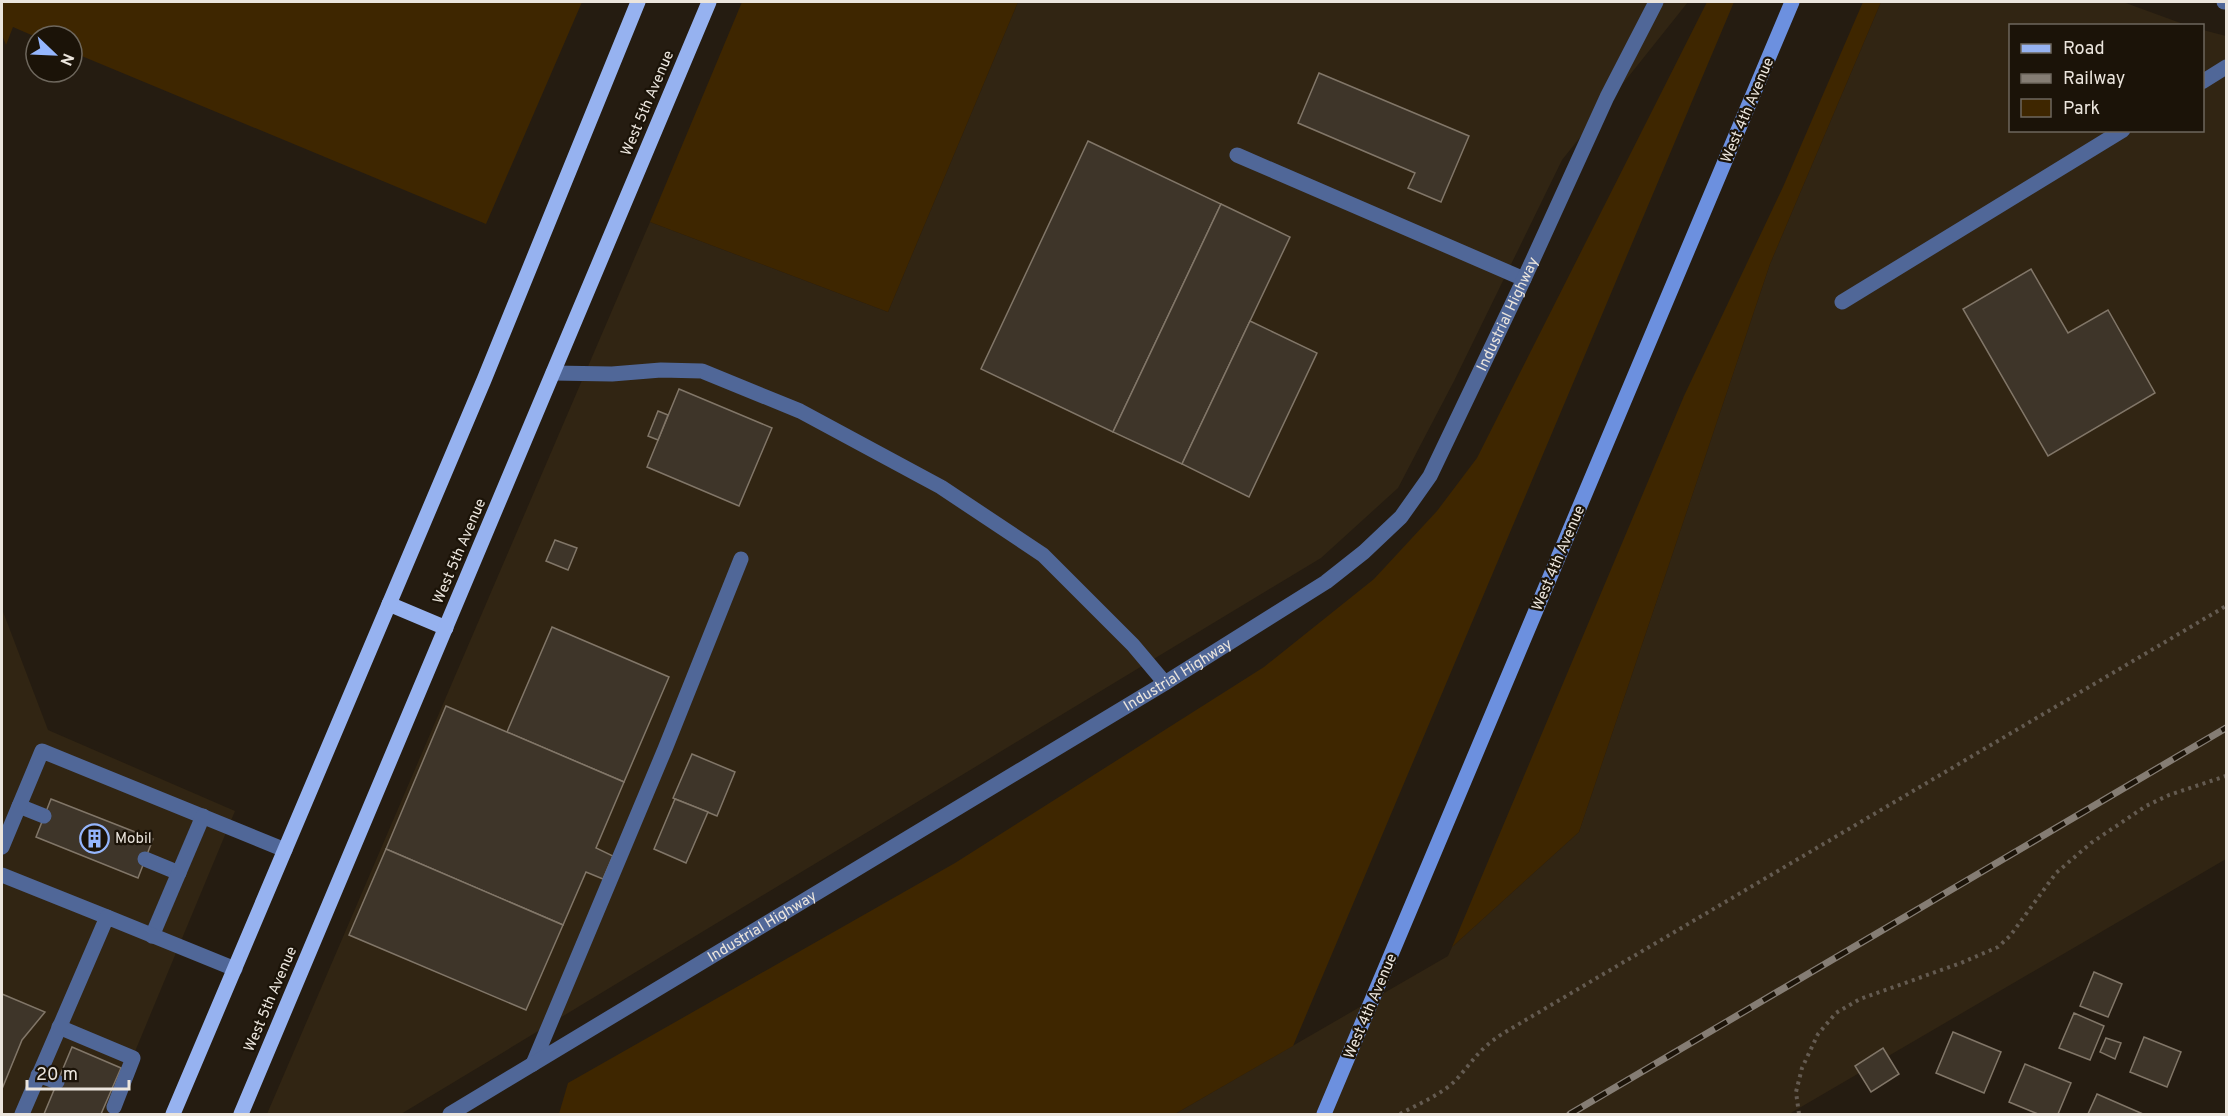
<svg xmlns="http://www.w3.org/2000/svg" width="2228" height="1116" font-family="Overpass,sans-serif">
	<rect width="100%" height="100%" fill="#251c11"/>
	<!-- built -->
	<g fill="#312513">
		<polygon points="1018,2 1688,2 1562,160 1454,381 1398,488 1321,558 401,1114 267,1114 650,222 888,312"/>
		<polygon points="1881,2 2123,2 2186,25 2010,26 2010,130 2202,130 2203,30 2226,36 2226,859 1789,1114 1175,1114 1448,956 1452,947 1579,832 1770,264"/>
		<polygon points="2,609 48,730 235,811 109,1114 2,1114"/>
	</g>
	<!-- green -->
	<g fill="#3e2600">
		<polygon points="2,2 582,2 486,224 72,52 72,36 36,37 13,27 6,45 2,35"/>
		<polygon points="742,2 1018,2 888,312 650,222"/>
		<polygon points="1707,2 1734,2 1293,1046 1175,1114 559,1114 568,1083 955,863 1264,667 1374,579 1437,511 1477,458"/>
		<polygon points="1863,2 1881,2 1770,264 1579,832 1452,947 1684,396 1783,187"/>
	</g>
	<!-- building -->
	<g fill="#3e3529" stroke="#817668" stroke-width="1.5">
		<polygon points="1319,73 1469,136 1441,202 1408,188 1415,173 1298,123"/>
		<polygon points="1088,141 1221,204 1113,432 981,369"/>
		<polygon points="1221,204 1290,237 1182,464 1113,432"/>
		<polygon points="2031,269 2068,333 2108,310 2155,393 2048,456 1963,309"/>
		<polygon points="1250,321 1317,353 1249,497 1182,464"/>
		<polygon points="679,389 772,428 739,506 647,467"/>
		<polygon points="658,411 668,415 658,440 648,436"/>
		<polygon points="555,540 577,548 568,570 546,561"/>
		<polygon points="552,627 669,677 624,782 507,732"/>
		<polygon points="446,706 624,782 596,848 613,856 603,879 586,872 563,925 386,849"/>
		<polygon points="692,754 735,772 717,816 673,798"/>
		<polygon points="51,799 153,839 138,878 36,837"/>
		<polygon points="675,799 708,812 686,863 654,849"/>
		<polygon points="386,849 563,925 526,1010 349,935"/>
		<polygon points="2094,972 2122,984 2108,1017 2080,1006"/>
		<polygon points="2,994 45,1012 22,1040 2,1089"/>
		<polygon points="2074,1013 2104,1026 2090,1060 2059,1048"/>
		<polygon points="1953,1032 2001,1052 1984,1093 1936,1073"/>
		<polygon points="2144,1037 2181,1052 2167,1087 2130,1072"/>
		<polygon points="2106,1038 2121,1043 2115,1059 2100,1052"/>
		<polygon points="72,1047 121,1068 101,1114 44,1114"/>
		<polygon points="1883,1048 1899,1074 1871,1092 1855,1066"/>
		<polygon points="2025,1064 2071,1083 2058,1114 2038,1114 2009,1102"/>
		<polygon points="2097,1094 2143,1114 2088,1114"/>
	</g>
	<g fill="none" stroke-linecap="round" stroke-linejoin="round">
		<!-- path -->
		<g stroke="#645b51" stroke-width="4" stroke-dasharray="3 4.5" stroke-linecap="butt">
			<path d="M 1400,1114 C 1418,1104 1441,1095 1456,1080 C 1473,1061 1479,1049 1502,1034 L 2226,606"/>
			<polyline points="1799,1114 1796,1092 1802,1068 1818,1034 1836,1013 1860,999 1961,963 1998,947 2010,936 2056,873 2091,843 2146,806 2169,795 2226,776"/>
		</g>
		<!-- service -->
		<g stroke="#506798" stroke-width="15">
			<polyline points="2202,82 2226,67"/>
			<polyline points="1237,155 1524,279"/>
			<polyline points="1842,302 2123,130"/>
			<polyline points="553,373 612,374 661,370 702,371 800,411 941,487 1043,555 1133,645 1165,683"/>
			<polyline points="19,806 44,816"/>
			<polyline points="2,847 42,751 285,850"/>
			<polyline points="145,859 179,873"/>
			<polyline points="2,875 107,917"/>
			<polyline points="152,936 203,816"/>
			<polyline points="59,1027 133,1058 114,1107"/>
			<polyline points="533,1064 665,749 741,559"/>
			<polyline points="38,1075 57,1082"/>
			<polyline points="22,1114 107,917 235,969"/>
		</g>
		<!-- minor -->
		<polyline stroke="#506798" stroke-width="15" points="2224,2 2226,2"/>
		<!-- tertiary -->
		<path stroke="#506798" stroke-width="15" id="s1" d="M 450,1114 L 1165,683 L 1326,582 L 1364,552 L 1401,517 L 1430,476 L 1524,279 L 1607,97 L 1656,2"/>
		<!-- secondary -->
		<polyline stroke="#6c90df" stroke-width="15" points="1324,1114 1792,2"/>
		<!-- primary -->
		<g stroke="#96b2f0" stroke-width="15">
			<polyline points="389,604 446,628"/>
			<polyline points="173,1114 484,380 638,2"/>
			<polyline points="241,1114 709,2"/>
		</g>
		<defs>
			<polyline id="rail" points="1570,1114 2226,728"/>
		</defs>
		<!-- rail casing -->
		<use href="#rail" stroke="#857d74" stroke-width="7"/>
		<!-- rail -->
		<use href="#rail" stroke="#1b1308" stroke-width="4.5" stroke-dasharray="14" stroke-linecap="butt"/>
	</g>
	<!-- icons -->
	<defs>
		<symbol id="building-ring" viewBox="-11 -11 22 22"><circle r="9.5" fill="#1b1308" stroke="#95b6fd" stroke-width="1.5"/><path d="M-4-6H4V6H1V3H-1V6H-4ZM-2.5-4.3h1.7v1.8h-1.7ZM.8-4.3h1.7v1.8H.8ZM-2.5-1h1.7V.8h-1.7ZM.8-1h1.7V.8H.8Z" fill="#95b6fd"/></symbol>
	</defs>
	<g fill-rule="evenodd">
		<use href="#building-ring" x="78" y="822" width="33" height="33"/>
	</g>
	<g text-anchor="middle" stroke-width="4.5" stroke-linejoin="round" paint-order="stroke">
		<!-- street labels -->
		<g font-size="15" fill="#ebe5dd" stroke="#1b1308">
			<text transform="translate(647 103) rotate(-67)" y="5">West 5th Avenue</text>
			<text transform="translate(1747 110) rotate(-67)" y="5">West 4th Avenue</text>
			<text dy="5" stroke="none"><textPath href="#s1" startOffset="1354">Industrial Highway</textPath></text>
			<text transform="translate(459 551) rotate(-67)" y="5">West 5th Avenue</text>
			<text transform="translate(1558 558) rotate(-67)" y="5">West 4th Avenue</text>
			<text dy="5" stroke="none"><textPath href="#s1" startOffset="850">Industrial Highway</textPath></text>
			<text dy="5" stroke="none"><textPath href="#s1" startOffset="364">Industrial Highway</textPath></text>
			<text transform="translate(270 999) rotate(-67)" y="5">West 5th Avenue</text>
			<text transform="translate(1370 1006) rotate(-67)" y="5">West 4th Avenue</text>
		</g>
		<!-- poi labels -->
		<g font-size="15" fill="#ebe5dd" stroke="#1b1308" text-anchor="start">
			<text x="115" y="843">Mobil</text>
		</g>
	</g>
	<!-- border -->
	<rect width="2228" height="1116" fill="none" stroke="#ebe5dd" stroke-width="6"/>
	<!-- legend -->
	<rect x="2009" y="24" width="195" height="108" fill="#1b1308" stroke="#6e675d" stroke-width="1.5"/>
	<rect x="2021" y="44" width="30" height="9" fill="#96b2f0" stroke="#6e675d" stroke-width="1.5"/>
	<text x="2063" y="54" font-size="18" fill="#ebe5dd">Road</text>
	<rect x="2021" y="74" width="30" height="9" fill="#857d74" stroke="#6e675d" stroke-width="1.5"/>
	<text x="2063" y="84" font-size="18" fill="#ebe5dd">Railway</text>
	<rect x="2021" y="99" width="30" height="18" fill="#3e2600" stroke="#6e675d" stroke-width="1.5"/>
	<text x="2063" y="114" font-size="18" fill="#ebe5dd">Park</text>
	<!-- north arrow -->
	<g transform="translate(54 54) rotate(113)"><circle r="28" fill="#1b1308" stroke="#6e675d" stroke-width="1.5"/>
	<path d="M0-4.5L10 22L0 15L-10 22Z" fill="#95b6fd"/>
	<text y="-9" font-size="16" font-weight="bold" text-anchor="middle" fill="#ebe5dd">N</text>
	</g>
	<!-- scale -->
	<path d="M27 1080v9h102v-9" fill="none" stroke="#ebe5dd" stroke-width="3"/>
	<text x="36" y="1080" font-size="18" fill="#ebe5dd" stroke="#1b1308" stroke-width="4.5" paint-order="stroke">20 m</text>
</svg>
